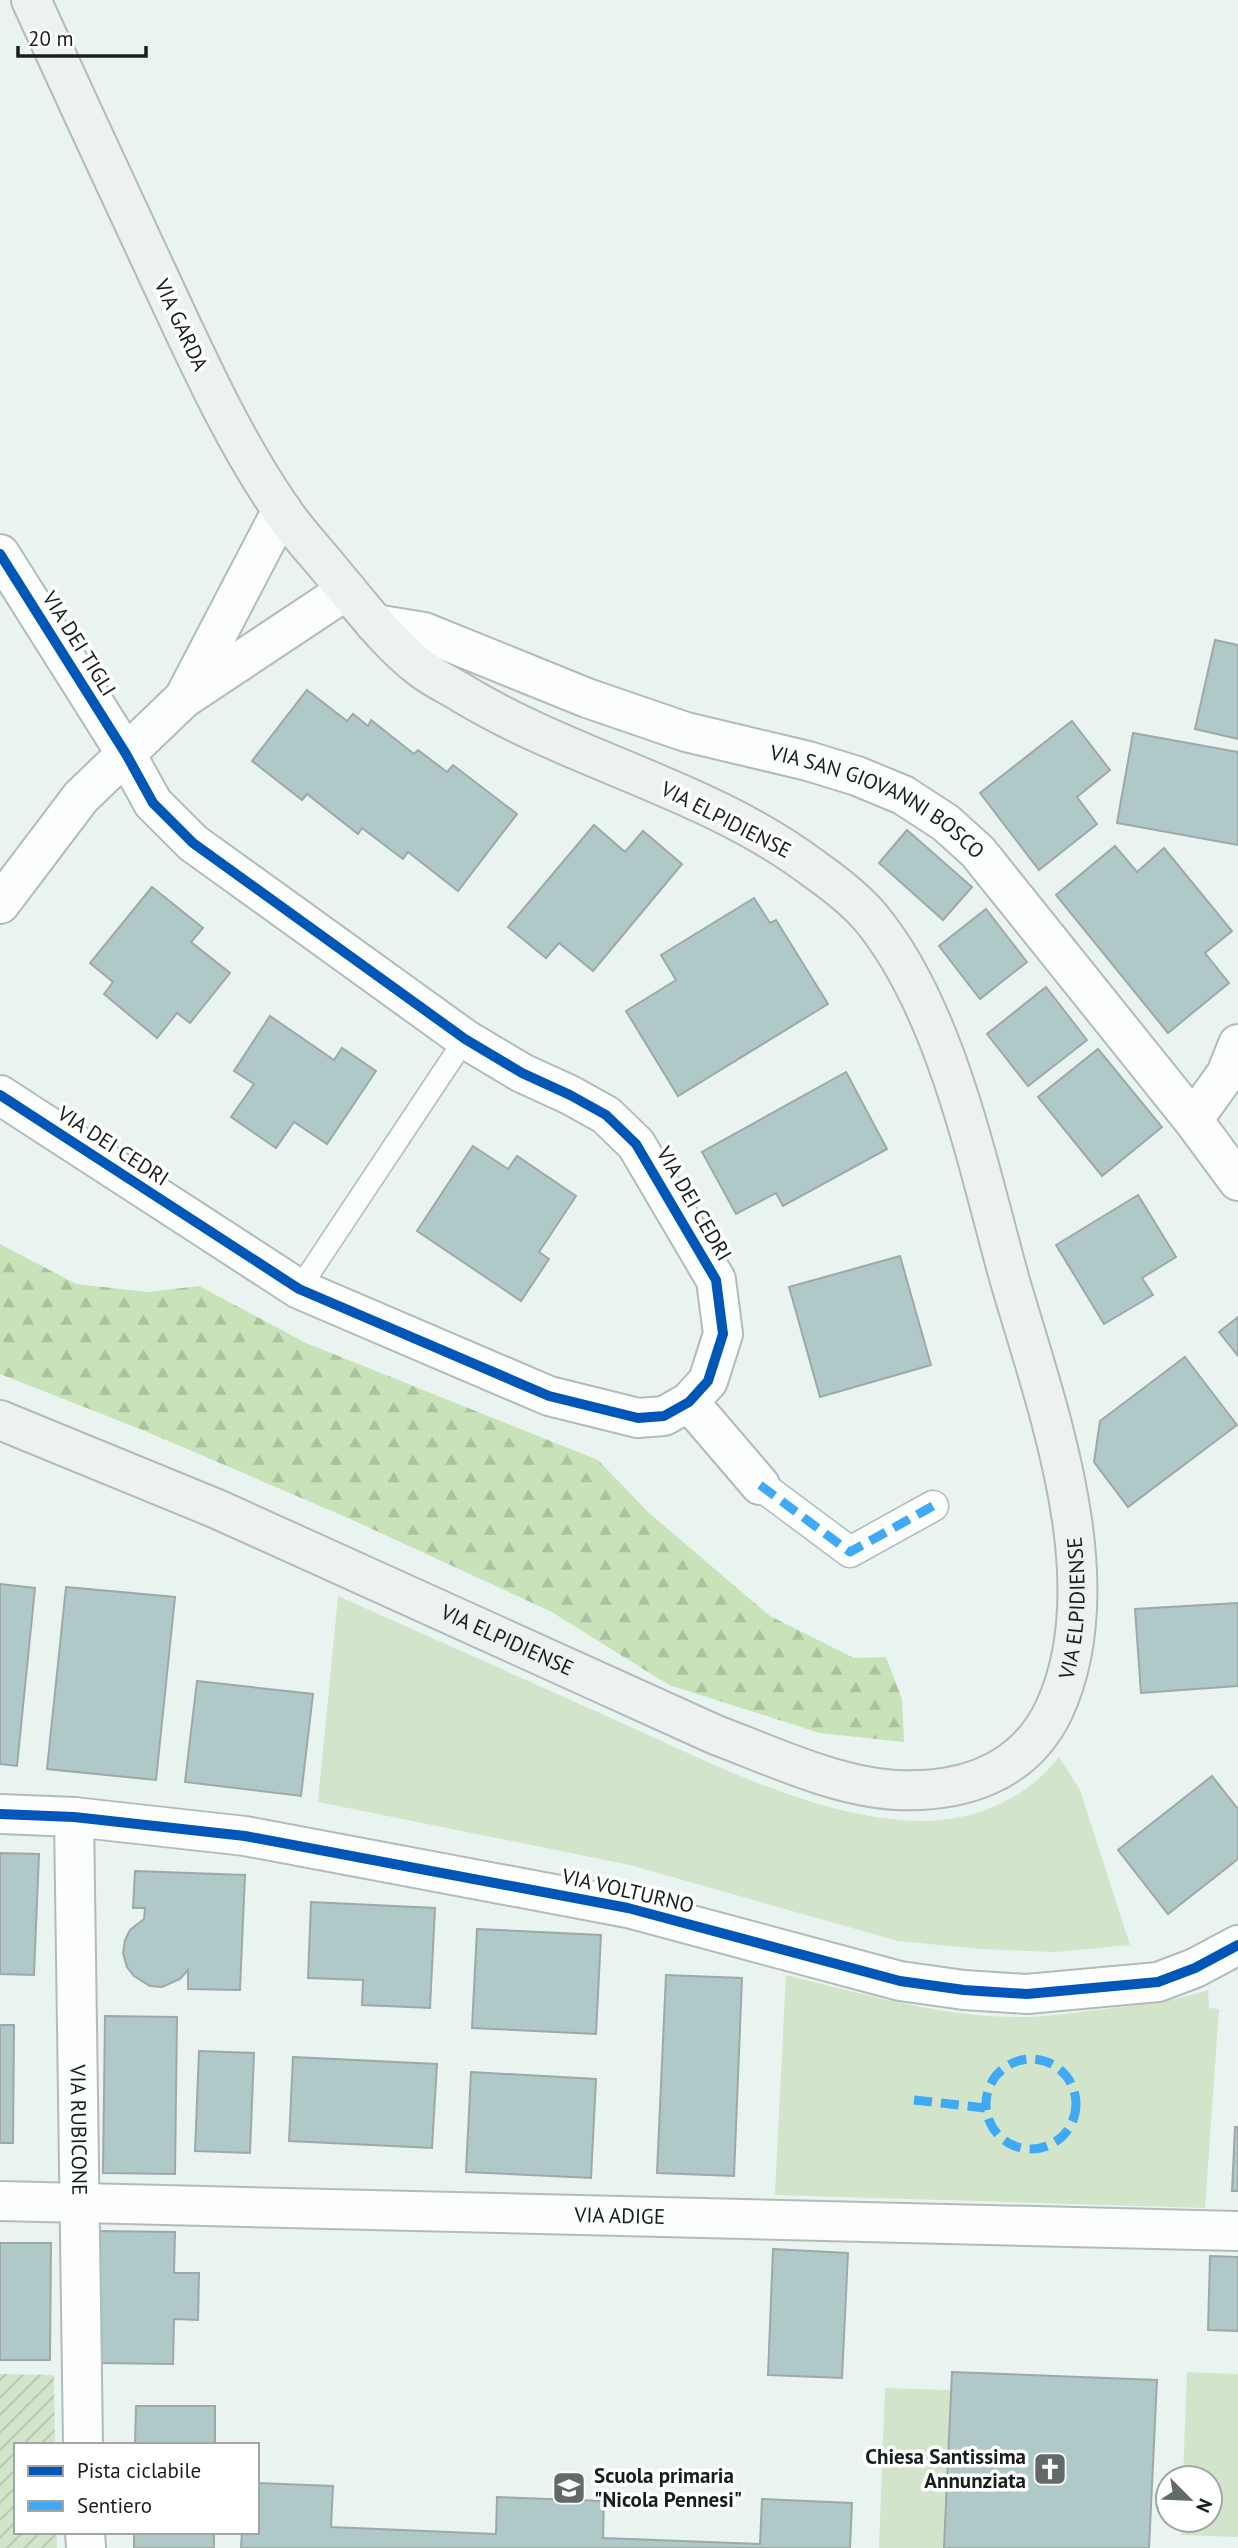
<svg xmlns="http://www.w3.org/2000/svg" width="1238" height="2548" font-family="'PT Sans',sans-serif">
	<defs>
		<pattern id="forest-firs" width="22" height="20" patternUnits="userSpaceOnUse" patternTransform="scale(1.75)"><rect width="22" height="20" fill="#c9e2b9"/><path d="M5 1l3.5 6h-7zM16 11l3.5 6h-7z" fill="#acc19e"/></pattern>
		<pattern id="garden-furrows" width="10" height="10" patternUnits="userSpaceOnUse" patternTransform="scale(1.75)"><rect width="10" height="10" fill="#d2e4ca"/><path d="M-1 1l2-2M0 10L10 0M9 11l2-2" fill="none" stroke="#b4c3ad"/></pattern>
	</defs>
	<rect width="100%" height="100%" fill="#e9f4f1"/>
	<!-- green -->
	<g fill="#d2e4ca">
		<path d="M 338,1596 C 432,1638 526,1680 620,1722 C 711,1763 824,1822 926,1821 C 978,1820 1027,1798 1059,1757 L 1080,1790 L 1130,1945 L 1055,1952 L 981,1949 L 898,1941 L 630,1865 L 318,1802 Z"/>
		<path d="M 786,1975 C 865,1994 946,2019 1028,2017 C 1056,2016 1085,2011 1113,2008 C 1145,2004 1177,2000 1208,1990 L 1209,2008 L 1219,2009 L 1205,2208 L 775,2195 Z"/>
		<polygon points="1187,2372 1238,2374 1238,2537 1181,2535 1181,2520 1210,2520 1210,2478 1183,2478"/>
		<polygon points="885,2388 951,2390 944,2548 879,2548"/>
	</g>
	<!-- forest -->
	<polygon fill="url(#forest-firs)" points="0,1244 76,1284 148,1292 199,1286 306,1343 598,1460 648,1512 770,1616 854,1658 886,1657 902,1699 904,1742 820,1733 669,1685 550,1611 348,1518 145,1431 0,1374"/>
	<!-- garden -->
	<polygon fill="url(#garden-furrows)" points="0,2374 54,2375 55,2445 16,2445 16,2532 57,2532 57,2548 0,2548"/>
	<!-- building -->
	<g fill="#aec9c7" stroke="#a0a8a7" stroke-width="2">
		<polygon points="1215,640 1238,645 1238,739 1195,729"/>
		<polygon points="307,690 347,721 353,714 368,726 371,720 414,754 418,750 447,772 453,765 517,814 458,891 408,852 403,859 362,828 358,834 307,794 302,800 252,761"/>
		<polygon points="1072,721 1110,770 1077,797 1097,824 1039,870 980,793"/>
		<polygon points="1133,733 1238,752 1238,845 1117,823"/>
		<polygon points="594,825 625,852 643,831 682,864 593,971 559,943 546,958 508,927"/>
		<polygon points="907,830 972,887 943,920 879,863"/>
		<polygon points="1115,846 1137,872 1164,848 1232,931 1205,953 1229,983 1168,1033 1056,895"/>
		<polygon points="152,887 203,928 191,942 230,973 190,1023 177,1013 157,1038 104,994 113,982 90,963"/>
		<polygon points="754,898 770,923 776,920 828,1004 678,1096 626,1011 676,980 661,955"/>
		<polygon points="986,909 1027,962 980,999 939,946"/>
		<polygon points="1046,987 1087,1040 1028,1086 987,1034"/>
		<polygon points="270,1016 334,1060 342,1048 376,1071 327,1144 294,1122 276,1148 231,1117 254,1084 234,1071"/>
		<polygon points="1098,1049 1162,1127 1102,1176 1038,1097"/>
		<polygon points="846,1072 887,1149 783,1206 776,1193 736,1214 702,1152"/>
		<polygon points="473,1146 508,1169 517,1156 576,1196 539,1252 549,1259 521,1301 417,1231"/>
		<polygon points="1138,1195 1176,1257 1142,1278 1153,1295 1104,1324 1056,1245"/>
		<polygon points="900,1256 931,1365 820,1397 789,1287"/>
		<polygon points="1238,1317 1238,1356 1219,1332"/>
		<polygon points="1185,1357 1237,1425 1128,1507 1094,1462 1100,1421"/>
		<polygon points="0,1584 35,1588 17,1766 0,1764"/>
		<polygon points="66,1587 175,1597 156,1780 47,1769"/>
		<polygon points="1238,1603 1238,1686 1141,1693 1135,1609"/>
		<polygon points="197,1681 313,1694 301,1796 185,1782"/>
		<polygon points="1212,1776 1238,1809 1238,1859 1168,1914 1118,1850"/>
		<polygon points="0,1853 39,1854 34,1975 0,1974"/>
		<polygon points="135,1871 245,1875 240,1990 188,1989 188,1970 180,1979 162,1987 150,1986 134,1976 127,1967 123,1953 125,1940 130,1930 144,1919 145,1908 133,1908"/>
		<polygon points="311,1902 435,1908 430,2008 362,2005 363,1980 308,1978"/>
		<polygon points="477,1929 601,1935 596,2034 472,2028"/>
		<polygon points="666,1975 742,1978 734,2176 657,2173"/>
		<polygon points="105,2016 177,2017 175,2174 103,2173"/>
		<polygon points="0,2025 14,2025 13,2143 0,2143"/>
		<polygon points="199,2051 254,2053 250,2153 195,2151"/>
		<polygon points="293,2057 437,2064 432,2148 289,2141"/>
		<polygon points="471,2072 596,2079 591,2178 466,2172"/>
		<polygon points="1235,2127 1238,2127 1238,2191 1232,2191"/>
		<polygon points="99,2231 175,2232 174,2273 199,2273 198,2320 174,2319 173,2364 99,2363"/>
		<polygon points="0,2243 51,2243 50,2360 0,2360"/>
		<polygon points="773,2249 848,2253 842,2378 768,2375"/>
		<polygon points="1210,2256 1238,2257 1238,2331 1208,2330"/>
		<polygon points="952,2372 1157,2380 1149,2548 944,2548"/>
		<polygon points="136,2406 215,2406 215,2445 135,2445"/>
		<polygon points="257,2483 333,2486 331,2527 496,2534 497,2497 604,2501 603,2538 760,2544 762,2499 852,2503 850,2548 241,2548 242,2532 257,2532"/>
		<rect x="134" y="2532" width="80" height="16"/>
	</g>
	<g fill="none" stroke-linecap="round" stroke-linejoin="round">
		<defs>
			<polyline id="service" points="299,1289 465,1039"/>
			<polyline id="pedestrian" points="760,1485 850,1552 933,1506"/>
			<g id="minor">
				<polyline points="0,554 126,754 153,803 193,843 465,1039 522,1073 570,1095 606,1115 636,1144 716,1280 723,1334 708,1381 689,1402 664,1416 638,1418 549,1396 299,1289 0,1095"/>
				<polyline points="186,694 282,510"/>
				<polyline points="0,904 81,797 183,699 347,590"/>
				<polyline points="1193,1120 1226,1074 1238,1044"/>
				<polyline points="689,1402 760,1485"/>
				<polyline points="0,1814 74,1817 245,1836 628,1908 900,1981 964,1990 1027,1994 1158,1982 1195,1968 1238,1945"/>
				<path id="s1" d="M 74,1817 L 83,2445"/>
				<path id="s2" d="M 0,2201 L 1238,2231"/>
				<polyline points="85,2532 86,2548"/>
			</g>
			<g id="tertiary">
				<path id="s3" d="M 375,624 L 424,632 L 587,698 L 686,732 L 808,761 L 857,776 L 903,795 L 946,823 L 978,852 L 1193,1120 L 1238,1181"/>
			</g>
			<g id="secondary">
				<path id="s4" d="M 0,1420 L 217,1509 L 716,1735 C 772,1756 837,1787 896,1790 C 963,1793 1024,1773 1054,1710 C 1113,1583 1047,1408 1010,1281 C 978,1167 947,1010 871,918 C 855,899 834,883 814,869 C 710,790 577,762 465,695 C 451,686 435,679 422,669 C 389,644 363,609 336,577 C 318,554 297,533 281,509 C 231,436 195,354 158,275 C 115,183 73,92 31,0"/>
			</g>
		</defs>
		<!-- service casing -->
		<use href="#service" stroke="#b2bbb8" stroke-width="24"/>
		<!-- pedestrian casing -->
		<use href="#pedestrian" stroke="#b2bbb8" stroke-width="33"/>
		<!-- minor casing -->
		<use href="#minor" stroke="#b2bbb8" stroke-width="42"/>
		<!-- tertiary casing -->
		<use href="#tertiary" stroke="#b2bbb8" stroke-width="42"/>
		<!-- secondary casing -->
		<use href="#secondary" stroke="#b2bbb8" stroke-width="42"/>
		<!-- service -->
		<use href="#service" stroke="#fcfdfd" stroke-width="21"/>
		<!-- pedestrian -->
		<use href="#pedestrian" stroke="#fcfdfd" stroke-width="30"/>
		<!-- minor -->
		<use href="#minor" stroke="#fcfdfd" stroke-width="38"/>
		<!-- tertiary -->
		<use href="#tertiary" stroke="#fcfdfd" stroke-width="38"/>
		<!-- secondary -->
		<use href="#secondary" stroke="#edf1ef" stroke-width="38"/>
		<!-- quiet -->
		<g stroke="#3fa9f5" stroke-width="9" stroke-dasharray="18 9" stroke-linecap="butt">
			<polyline points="760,1485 850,1552 933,1506"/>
			<circle cx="1031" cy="2104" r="45"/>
			<polyline points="914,2100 985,2108"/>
		</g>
		<defs>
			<g id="cycleway">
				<polyline points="0,554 126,754 153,803 193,843 465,1039 522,1073 570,1095 606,1115 636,1144 716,1280 723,1334 708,1381 689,1402 664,1416 638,1418 549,1396 299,1289 0,1095"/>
				<polyline points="0,1814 74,1817 245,1836 628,1908 900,1981 964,1990 1027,1994 1158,1982 1195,1968 1238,1945"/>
			</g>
		</defs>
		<!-- cycleway casing -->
		<use href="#cycleway" stroke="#fff" stroke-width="15"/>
		<!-- cycleway -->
		<use href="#cycleway" stroke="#0057b8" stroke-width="10"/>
	</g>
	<!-- icons -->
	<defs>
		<symbol id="church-square" viewBox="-11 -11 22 22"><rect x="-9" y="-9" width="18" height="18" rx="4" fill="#606a67" stroke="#fff"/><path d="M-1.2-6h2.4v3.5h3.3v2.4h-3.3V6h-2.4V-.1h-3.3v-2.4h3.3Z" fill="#fff"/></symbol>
		<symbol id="school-square" viewBox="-11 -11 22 22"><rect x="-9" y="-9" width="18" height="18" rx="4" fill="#606a67" stroke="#fff"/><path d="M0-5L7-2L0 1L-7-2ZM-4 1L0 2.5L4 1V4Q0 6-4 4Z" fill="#fff"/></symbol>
	</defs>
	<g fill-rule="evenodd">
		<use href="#church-square" x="1031" y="2450" width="38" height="38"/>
		<use href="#school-square" x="550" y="2469" width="38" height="38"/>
	</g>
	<g text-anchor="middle" stroke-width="7" stroke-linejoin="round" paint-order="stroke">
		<!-- street labels -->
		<g font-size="21" fill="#171f1c" stroke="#fff">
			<text transform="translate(181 325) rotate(65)" y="7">VIA GARDA</text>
			<text transform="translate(79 644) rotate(58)" y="7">VIA DEI TIGLI</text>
			<text dy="7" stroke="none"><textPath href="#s3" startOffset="536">VIA SAN GIOVANNI BOSCO</textPath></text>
			<text transform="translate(726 820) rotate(27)" y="7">VIA ELPIDIENSE</text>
			<text transform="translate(113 1146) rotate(33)" y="7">VIA DEI CEDRI</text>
			<text transform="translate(694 1204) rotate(60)" y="7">VIA DEI CEDRI</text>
			<text dy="7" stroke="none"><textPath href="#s4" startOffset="1265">VIA ELPIDIENSE</textPath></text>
			<text dy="7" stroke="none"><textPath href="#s4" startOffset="553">VIA ELPIDIENSE</textPath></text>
			<text transform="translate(628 1891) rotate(13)" y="7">VIA VOLTURNO</text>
			<text dy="7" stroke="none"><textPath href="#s1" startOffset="313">VIA RUBICONE</textPath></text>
			<text dy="7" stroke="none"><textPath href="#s2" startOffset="620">VIA ADIGE</textPath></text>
		</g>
		<!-- poi labels -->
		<g font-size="21" font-weight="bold" fill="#171f1c" stroke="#fff" text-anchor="end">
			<text x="1026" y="2464">Chiesa Santissima<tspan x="1026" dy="24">Annunziata</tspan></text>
			<text x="594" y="2483" text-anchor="start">Scuola primaria<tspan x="594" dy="24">"Nicola Pennesi"</tspan></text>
		</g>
	</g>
	<!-- legend -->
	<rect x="14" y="2443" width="245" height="91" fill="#ffffff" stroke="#a2a5a4" stroke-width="2"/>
	<rect x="28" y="2466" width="35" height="10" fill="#0057b8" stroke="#a2a5a4" stroke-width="2"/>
	<text x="77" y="2478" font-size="21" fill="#171f1c">Pista ciclabile</text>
	<rect x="28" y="2501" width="35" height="10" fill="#3fa9f5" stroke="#a2a5a4" stroke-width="2"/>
	<text x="77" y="2513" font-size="21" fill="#171f1c">Sentiero</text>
	<!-- north arrow -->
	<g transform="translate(1189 2499) rotate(114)"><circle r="33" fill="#ffffff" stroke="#a2a5a4" stroke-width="2"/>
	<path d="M0-5L12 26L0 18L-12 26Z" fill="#606a67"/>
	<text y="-10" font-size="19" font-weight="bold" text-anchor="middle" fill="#171f1c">N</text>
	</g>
	<!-- scale -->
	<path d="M18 46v10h128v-10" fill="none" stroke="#171f1c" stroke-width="3.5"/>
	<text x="28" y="46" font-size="21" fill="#171f1c" stroke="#ffffff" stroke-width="5" paint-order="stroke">20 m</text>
</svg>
